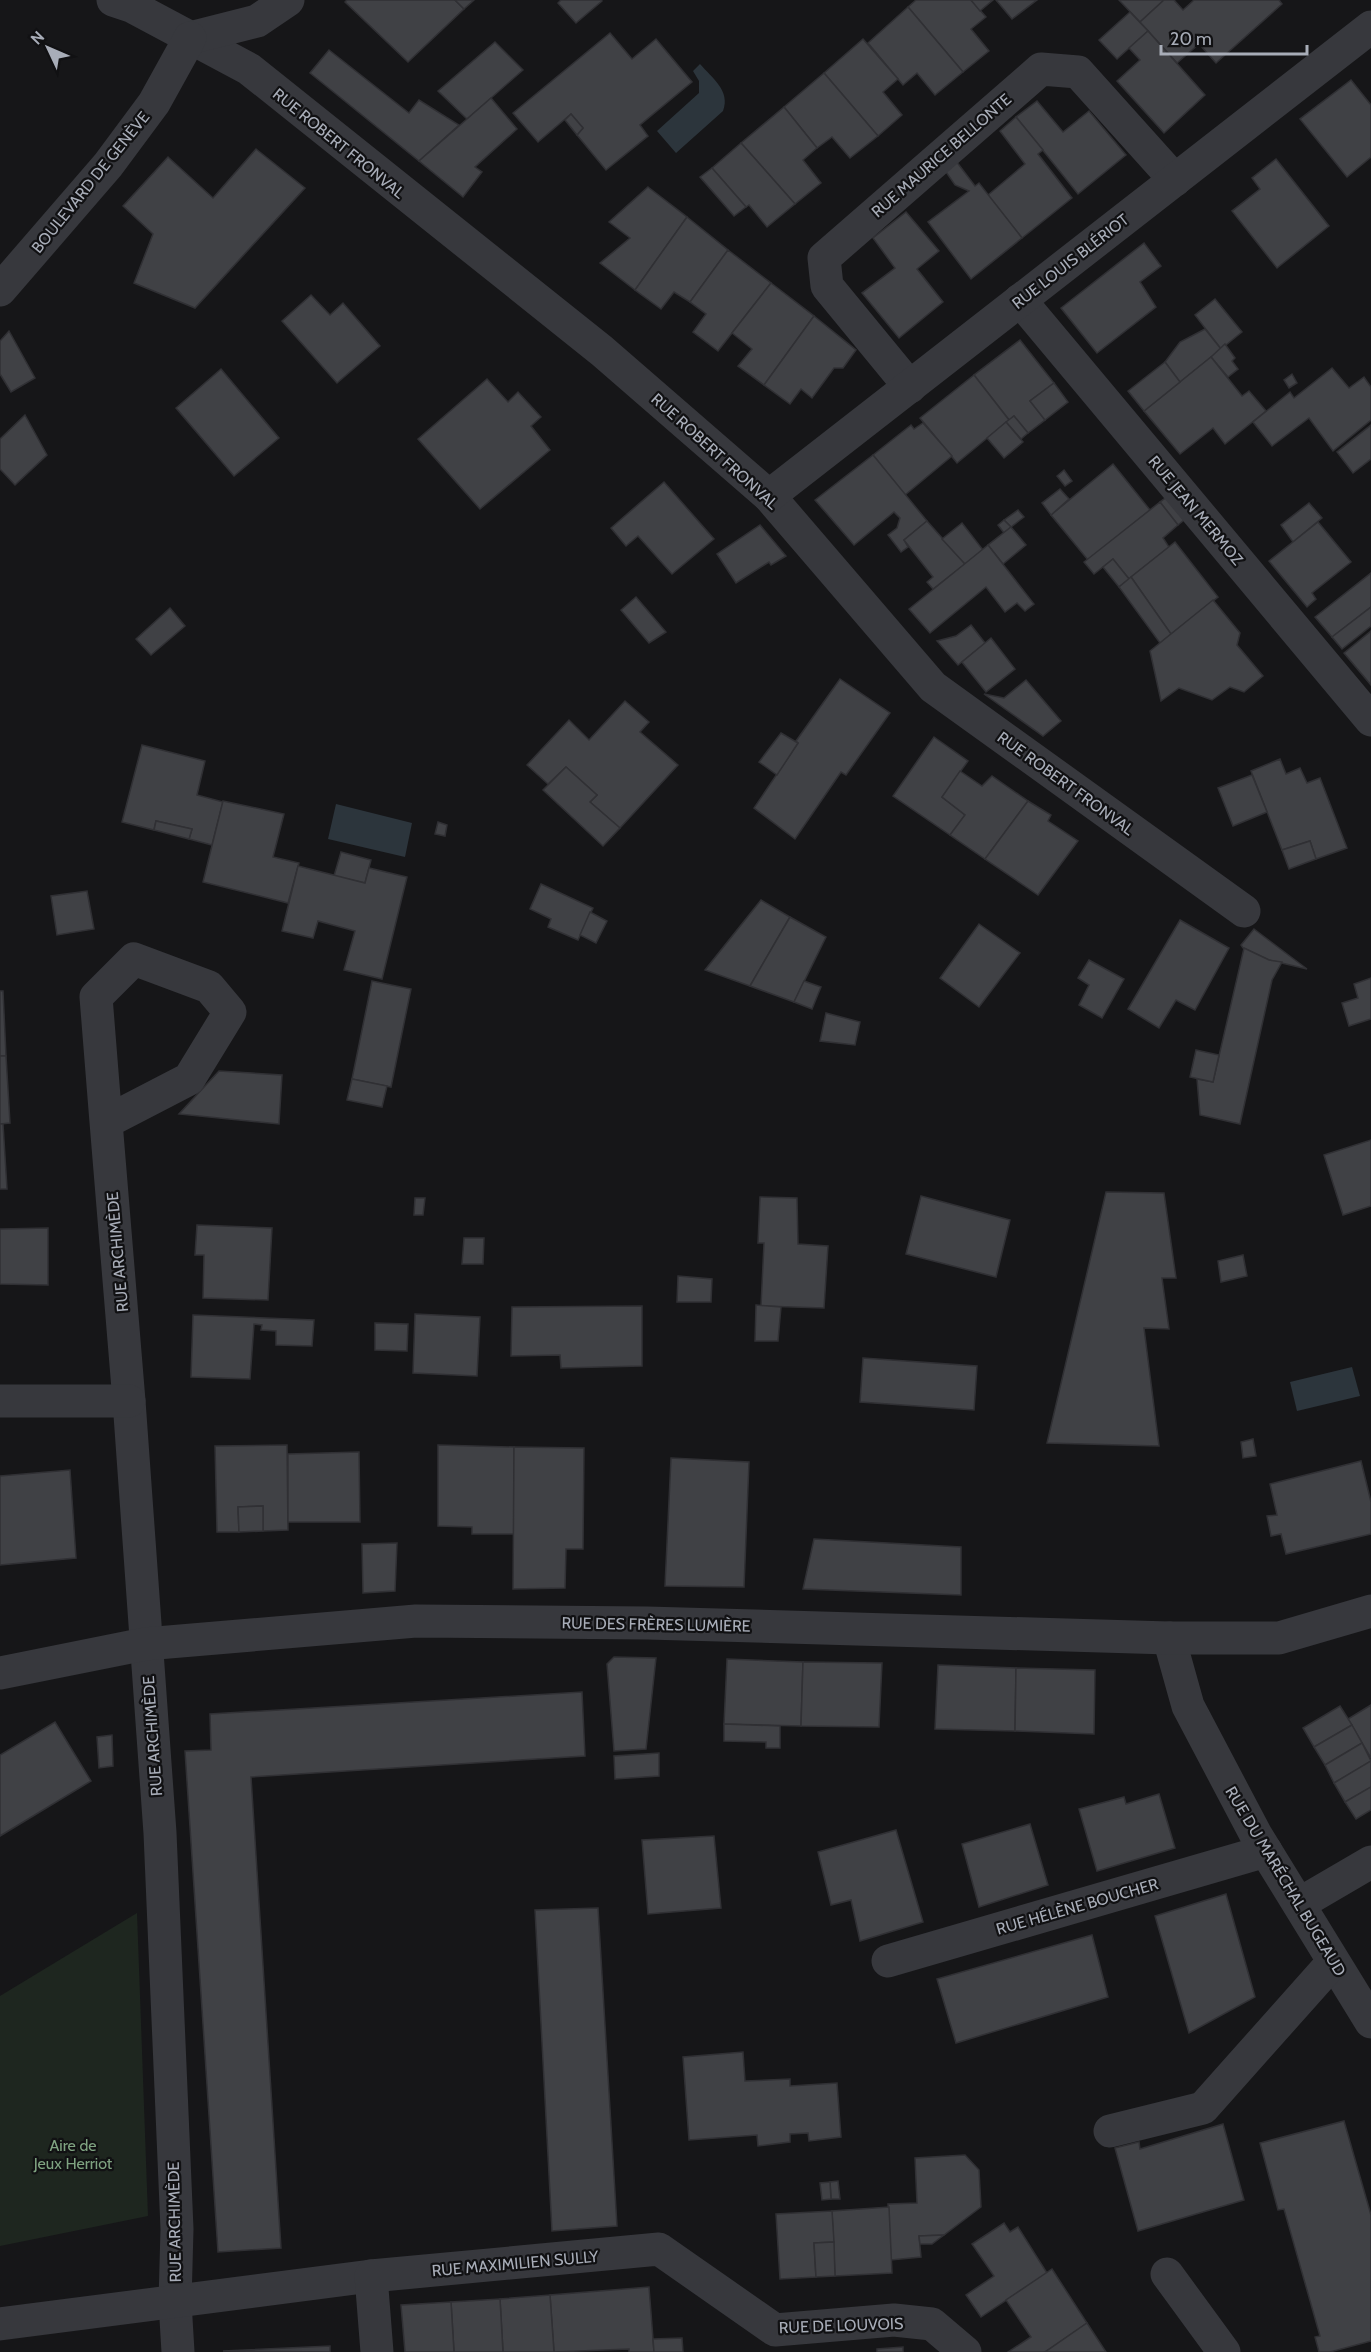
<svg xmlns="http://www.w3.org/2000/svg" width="1371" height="2352" font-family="Cabin,sans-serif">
	<rect width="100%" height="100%" fill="#161618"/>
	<!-- green -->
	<polygon fill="#1e261f" points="137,1913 148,2216 0,2246 0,1996"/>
	<!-- water -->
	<g fill="#2c353c">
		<path d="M 700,64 C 712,78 731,91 723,111 L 676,153 L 657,131 L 699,93 L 699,81 L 693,71 Z"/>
		<polygon points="336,804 412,823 405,857 328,839"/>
		<polygon points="1352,1367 1360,1396 1297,1411 1290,1382"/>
	</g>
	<!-- building -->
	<g fill="#404145" stroke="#303034" stroke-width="1.5">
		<polygon points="347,0 455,0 464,9 408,62 345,2"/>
		<polygon points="455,0 474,0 464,9"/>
		<polygon points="561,0 601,0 602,1 576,23 558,3"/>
		<polygon points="916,0 971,0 986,17 971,29 989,51 963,72 908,7"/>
		<polygon points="971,0 993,0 980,11"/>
		<polygon points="996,0 1037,0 1012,19"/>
		<polygon points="1119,0 1164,0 1140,22"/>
		<polygon points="1164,0 1174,0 1183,10 1194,0 1279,0 1282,4 1216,63 1199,44 1177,63 1140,22"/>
		<polygon points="908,7 963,72 935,95 917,73 903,85 868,43"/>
		<polygon points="1130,12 1148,31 1117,59 1099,40"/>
		<polygon points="1148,31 1205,95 1164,133 1117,81 1140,60 1129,48"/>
		<polygon points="610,33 632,59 656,39 692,82 640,125 648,136 606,170 577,135 583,128 571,114 538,142 513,113"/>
		<polygon points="863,39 898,79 883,92 902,115 878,136 824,73"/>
		<polygon points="495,42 523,70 467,119 438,91"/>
		<polygon points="329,50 409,113 419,100 459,125 419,161 310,73"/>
		<polygon points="824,73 878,136 850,158 832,137 817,148 784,107"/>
		<polygon points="1351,80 1371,105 1371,157 1347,177 1300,119"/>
		<polygon points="491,98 517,129 475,167 482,172 463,197 419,161"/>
		<polygon points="1037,101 1063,132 1089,111 1126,155 1078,194 1016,117"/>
		<polygon points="784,107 817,148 803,160 821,183 795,204 741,143"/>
		<polygon points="571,114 583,128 577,135 565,120"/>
		<polygon points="1016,117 1043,150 1038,154 1072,198 1022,238 988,195 1025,164 1000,131"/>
		<polygon points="741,143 795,204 767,227 749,205 746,207 712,168"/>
		<polygon points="256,149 305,188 195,308 134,283 153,234 123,206 168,157 213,198"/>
		<polygon points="1276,159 1329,226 1277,268 1232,211 1260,189 1252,178"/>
		<polygon points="956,161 975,186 979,183 1022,238 971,279 928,222 969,191 955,185 944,169"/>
		<polygon points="712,168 746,207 734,216 700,177"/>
		<polygon points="648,187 687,217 635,290 600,263 630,238 609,222"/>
		<polygon points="906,212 939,251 917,269 943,302 899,338 862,293 895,268 873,238"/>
		<polygon points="687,217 728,250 690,302 674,292 661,309 635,290"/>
		<polygon points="1144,243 1161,266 1140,282 1156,307 1097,353 1061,308"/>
		<polygon points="728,250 771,283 718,351 693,332 706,314 690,302"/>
		<polygon points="771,283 814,316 764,385 738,366 752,349 732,333"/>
		<polygon points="311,295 330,315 343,303 380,346 337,383 282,321"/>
		<polygon points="1215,299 1242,332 1221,349 1195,315"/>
		<polygon points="814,316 856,350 843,368 834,368 812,398 801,389 790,404 764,385"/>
		<polygon points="1205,329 1221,349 1180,382 1165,362 1180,342"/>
		<polygon points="9,331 35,378 11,392 0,374 0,341"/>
		<polygon points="1020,340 1054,383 1030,401 1045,420 1028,433 1014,416 1009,420 974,375"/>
		<polygon points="1225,344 1235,358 1232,361 1238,369 1228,377 1211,357"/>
		<polygon points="1211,357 1242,396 1249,391 1266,411 1225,444 1213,428 1180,454 1144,411"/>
		<polygon points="1165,362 1180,382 1144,411 1128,391"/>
		<polygon points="1332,368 1349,388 1364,377 1371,387 1371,420 1333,451 1309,418 1272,446 1253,422 1290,392 1294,398"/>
		<polygon points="221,369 279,438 234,476 176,408"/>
		<polygon points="1292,374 1297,383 1289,388 1284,380"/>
		<polygon points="974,375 1009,420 957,463 920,418"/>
		<polygon points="487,379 508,402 518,392 541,417 531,426 550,450 480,509 418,439"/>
		<polygon points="1054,383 1068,402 1045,420 1030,401"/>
		<polygon points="25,415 47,455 15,485 0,469 0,439"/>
		<polygon points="1014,416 1028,433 1021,439 1006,422"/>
		<polygon points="1006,422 1023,442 1004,458 987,438"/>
		<polygon points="923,423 952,456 905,495 873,455 911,425 914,429"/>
		<polygon points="1371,425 1371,459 1353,473 1337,452"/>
		<polygon points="873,455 927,521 904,540 908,547 901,552 888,535 897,528 900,518 894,512 854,545 815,500"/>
		<polygon points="1113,464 1150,510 1088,560 1051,515"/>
		<polygon points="1064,470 1072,481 1065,486 1057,476"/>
		<polygon points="664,482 714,539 672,574 638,536 626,546 611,528"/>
		<polygon points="1060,489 1069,499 1051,515 1042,503"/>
		<polygon points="1171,494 1189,516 1178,525 1160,502"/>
		<polygon points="1160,502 1178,525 1163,538 1169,547 1129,579 1113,559 1094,574 1084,562"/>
		<polygon points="1309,503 1322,518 1293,542 1281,525"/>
		<polygon points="1018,510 1024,517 1011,527 1004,520"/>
		<polygon points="1004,520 1011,527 1004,533 998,525"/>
		<polygon points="927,521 965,564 933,589 927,582 933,577 904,540"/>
		<polygon points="1318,522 1351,562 1312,593 1316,599 1307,607 1269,561"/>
		<polygon points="962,523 983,550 965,564 942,539"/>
		<polygon points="760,525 786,556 771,565 769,562 736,583 717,554"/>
		<polygon points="1011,527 1026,545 1003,564 988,545"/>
		<polygon points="1175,542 1218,597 1171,634 1131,577"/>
		<polygon points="988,545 1034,604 1025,611 1017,603 1005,612 986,587 930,633 909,609"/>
		<polygon points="1113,559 1129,579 1119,587 1103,567"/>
		<polygon points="1371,573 1371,607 1332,637 1315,617"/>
		<polygon points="1131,577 1171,634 1160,643 1119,587"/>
		<polygon points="636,597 666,632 649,643 621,610"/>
		<polygon points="1213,600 1240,633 1237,645 1263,676 1244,692 1230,687 1212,700 1179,688 1161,701 1150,651"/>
		<polygon points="1371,607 1371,626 1342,649 1332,637"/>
		<polygon points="170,608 185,626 151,655 136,639"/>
		<polygon points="971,625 985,643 958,665 937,641 956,636"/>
		<polygon points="1371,631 1371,685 1344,653"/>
		<polygon points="991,638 1015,669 986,692 962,662"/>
		<polygon points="840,679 890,713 846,775 841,772 795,839 754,808 798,743 796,741"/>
		<polygon points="1026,680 1061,721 1043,736 984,694 1004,698"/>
		<polygon points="625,701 649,722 640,732 678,765 620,828 590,802 597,795 566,767 548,784 527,765 569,720 589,740"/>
		<polygon points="781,733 798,743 777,775 759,762"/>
		<polygon points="934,737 968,761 942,797 965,815 950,835 893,796"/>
		<polygon points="142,745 205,761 197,795 223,802 212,845 189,839 192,829 156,821 154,830 122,822"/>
		<polygon points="1280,759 1286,774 1300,768 1307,783 1320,778 1347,848 1316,859 1310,841 1282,850 1251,771"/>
		<polygon points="566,767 597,795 590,802 620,828 603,846 543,790"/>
		<polygon points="960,771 982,786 992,776 1028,801 985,859 950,835 965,815 942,797"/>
		<polygon points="1252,775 1267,812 1233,826 1218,788"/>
		<polygon points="223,801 284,814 273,857 299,863 288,903 203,882"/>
		<polygon points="1028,801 1051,815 1048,821 1078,841 1038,895 985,859"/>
		<polygon points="156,821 192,829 189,839 154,830"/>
		<polygon points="438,822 447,825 445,836 435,834"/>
		<polygon points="1310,841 1316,859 1289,869 1282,850"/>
		<polygon points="341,852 371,860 365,883 334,876"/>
		<polygon points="298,866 365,883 369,868 407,877 382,979 344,970 355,931 318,921 313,938 282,931"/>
		<polygon points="541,884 593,908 578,940 548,927 551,919 530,909"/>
		<polygon points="87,891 94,929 57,935 51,896"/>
		<polygon points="761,900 790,917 750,986 705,970"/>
		<polygon points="590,912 607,921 596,943 580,935"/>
		<polygon points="790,917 826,937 794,1002 750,986"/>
		<polygon points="1180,920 1229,948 1195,1010 1176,1000 1159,1028 1128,1009"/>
		<polygon points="979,924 1020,953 979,1007 940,978"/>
		<polygon points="1254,929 1307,969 1269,960 1243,948 1241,945"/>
		<polygon points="1244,948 1269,960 1282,962 1272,980 1240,1124 1200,1115 1197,1079 1213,1082"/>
		<polygon points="1089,960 1124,979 1102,1018 1079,1005 1089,985 1078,978"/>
		<polygon points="1371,978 1371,1019 1349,1026 1342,1003 1358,998 1354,984"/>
		<polygon points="372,981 411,989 391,1087 352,1079"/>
		<polygon points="804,981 821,987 812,1009 794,1002"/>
		<polygon points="0,991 3,991 6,1056 0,1056"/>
		<polygon points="826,1013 860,1022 855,1045 820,1041"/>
		<polygon points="1196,1050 1219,1055 1213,1082 1190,1077"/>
		<polygon points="0,1056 6,1056 10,1123 0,1124"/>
		<polygon points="219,1071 282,1075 279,1124 179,1114"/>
		<polygon points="352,1079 387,1086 382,1107 347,1100"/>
		<polygon points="0,1124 3,1124 7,1189 0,1189"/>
		<polygon points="1371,1140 1371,1206 1343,1215 1324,1155"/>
		<polygon points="1106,1192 1164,1193 1176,1278 1162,1278 1169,1329 1144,1328 1159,1446 1047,1443"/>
		<polygon points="921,1196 1010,1220 996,1277 906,1254"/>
		<polygon points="760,1197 797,1198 798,1244 828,1246 824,1308 761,1306 764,1243 758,1243"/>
		<polygon points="415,1198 425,1198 423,1215 414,1215"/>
		<polygon points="197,1225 272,1228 268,1300 203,1298 204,1255 195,1255"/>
		<polygon points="48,1228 48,1285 0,1284 0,1229"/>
		<polygon points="464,1238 484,1238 483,1264 462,1264"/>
		<polygon points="1243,1255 1247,1276 1221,1282 1218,1261"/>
		<polygon points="678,1276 712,1279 711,1302 677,1302"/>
		<polygon points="756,1305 781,1307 778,1341 755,1341"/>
		<polygon points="642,1306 642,1366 561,1368 560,1355 511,1356 512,1307"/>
		<polygon points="415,1314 480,1317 477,1376 413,1373"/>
		<polygon points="193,1315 314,1320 312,1346 276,1345 276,1331 261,1330 262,1325 254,1324 250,1379 191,1377"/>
		<polygon points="375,1323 408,1324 407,1351 375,1350"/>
		<polygon points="863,1358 977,1366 974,1410 860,1402"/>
		<polygon points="1253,1439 1256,1456 1243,1458 1241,1442"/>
		<polygon points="287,1445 288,1530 263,1531 263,1506 238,1507 239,1532 217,1532 215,1446"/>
		<polygon points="438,1445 514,1447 514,1534 472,1534 472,1527 438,1526"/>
		<polygon points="514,1447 584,1448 583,1549 566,1549 565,1588 513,1589"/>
		<polygon points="359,1452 360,1522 288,1522 288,1454"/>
		<polygon points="671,1458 749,1462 744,1587 665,1586"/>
		<polygon points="1361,1461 1371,1502 1371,1534 1286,1554 1281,1534 1271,1536 1267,1516 1277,1515 1270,1484"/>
		<polygon points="70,1470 76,1558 0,1565 0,1476"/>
		<polygon points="263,1506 263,1531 239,1532 238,1507"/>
		<polygon points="814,1539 961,1547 961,1595 803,1589"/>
		<polygon points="397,1543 395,1591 363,1593 362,1544"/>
		<polygon points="614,1657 656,1658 646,1749 614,1751 607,1664"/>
		<polygon points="727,1659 803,1662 801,1726 724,1724"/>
		<polygon points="803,1662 882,1663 879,1727 801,1726"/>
		<polygon points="938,1665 1016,1668 1015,1731 935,1729"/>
		<polygon points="1016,1668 1095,1670 1094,1734 1015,1731"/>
		<polygon points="582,1692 585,1756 251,1777 281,2248 218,2252 185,1751 211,1750 210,1714"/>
		<polygon points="1371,1705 1371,1758 1348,1719"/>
		<polygon points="1340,1706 1352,1725 1314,1747 1303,1728"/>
		<polygon points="55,1722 91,1781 0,1836 0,1755"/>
		<polygon points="724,1724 780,1726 780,1748 766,1748 766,1742 724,1741"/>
		<polygon points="1352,1725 1362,1743 1325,1765 1314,1747"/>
		<polygon points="112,1735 113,1766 99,1768 97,1737"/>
		<polygon points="1362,1743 1371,1761 1334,1783 1325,1765"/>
		<polygon points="659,1753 659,1776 615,1779 614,1756"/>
		<polygon points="1371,1761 1371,1787 1345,1802 1334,1783"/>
		<polygon points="1371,1787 1371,1810 1356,1819 1345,1802"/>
		<polygon points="1159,1794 1175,1848 1097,1871 1079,1809 1124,1797 1126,1804"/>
		<polygon points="1030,1824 1048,1885 979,1907 962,1844"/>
		<polygon points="896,1830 923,1922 860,1941 851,1900 831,1905 818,1852"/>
		<polygon points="714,1836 721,1908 648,1914 642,1840"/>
		<polygon points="1226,1894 1255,1997 1189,2033 1155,1916"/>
		<polygon points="598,1908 617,2226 552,2231 535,1910"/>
		<polygon points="1092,1935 1108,1997 956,2043 937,1979"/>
		<polygon points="743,2052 745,2081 790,2079 790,2086 837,2083 841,2137 809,2141 808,2133 790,2134 790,2142 758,2146 757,2135 689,2140 683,2057"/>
		<polygon points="1344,2121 1371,2215 1371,2341 1330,2352 1319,2352 1315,2337 1320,2336 1284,2209 1278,2210 1260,2143"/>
		<polygon points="1223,2124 1244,2200 1138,2231 1115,2148 1139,2142 1140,2149"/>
		<polygon points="965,2155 979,2170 981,2207 944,2235 919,2236 921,2257 891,2260 888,2204 917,2203 915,2158"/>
		<polygon points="838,2181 840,2199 831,2199 830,2182"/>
		<polygon points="830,2182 831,2199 822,2200 820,2183"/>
		<polygon points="889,2207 892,2273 835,2276 832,2211"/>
		<polygon points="832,2211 834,2242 814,2243 816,2277 780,2279 776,2214"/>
		<polygon points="1004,2223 1010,2232 1018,2227 1047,2273 981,2317 966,2295 994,2276 972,2244"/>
		<polygon points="944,2235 932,2244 920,2244 919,2236"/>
		<polygon points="834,2242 835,2276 816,2277 814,2243"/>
		<polygon points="1052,2269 1087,2323 1045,2352 1008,2352 1031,2337 1006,2300"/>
		<polygon points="649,2287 654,2352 629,2352 629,2349 554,2352 550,2295"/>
		<polygon points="550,2295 554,2352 503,2352 500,2299"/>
		<polygon points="500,2299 503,2352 454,2352 451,2302"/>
		<polygon points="451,2302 454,2352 405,2352 401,2305"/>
		<polygon points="1087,2323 1106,2352 1045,2352"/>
		<polygon points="682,2338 683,2352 654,2352 653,2339"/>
		<polygon points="330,2346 330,2352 223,2351"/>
		<polygon points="903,2347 903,2352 877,2352 877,2349"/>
	</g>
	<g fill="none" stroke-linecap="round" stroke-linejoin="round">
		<!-- minor -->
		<g stroke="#37383d" stroke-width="33">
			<polyline points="113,0 131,6 249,69 602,351 769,496 933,687 1244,911"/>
			<polyline points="190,38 257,21 288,0"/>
			<polyline points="0,290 108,165 154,103 190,38"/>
			<polyline points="1020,300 1371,720"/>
			<polyline points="910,387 827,286 824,258 1041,69 1078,72 1175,180"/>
			<polyline points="769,496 1371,27"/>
			<polyline points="106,1122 96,997 134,959 209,987 230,1012 189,1079 106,1122 129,1401 160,1833 177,2229 175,2302 178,2352"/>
			<polyline points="0,1401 129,1401"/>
			<polyline points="1169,1638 1188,1706 1256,1835 1371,2022"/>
			<polyline points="0,1673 145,1644 416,1621 647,1623 1169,1638 1279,1638 1371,1611"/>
			<polyline points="1299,1904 1371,1862"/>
			<polyline points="888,1961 1266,1851"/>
			<polyline points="1110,2131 1203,2108 1333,1962"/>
			<polyline points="1167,2274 1224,2352"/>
			<polyline points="0,2324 371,2276"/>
			<polyline points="377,2352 371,2276 659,2249 775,2330 894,2320 932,2324 965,2352"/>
		</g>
	</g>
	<g text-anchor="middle" stroke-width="4.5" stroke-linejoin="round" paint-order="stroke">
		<!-- street labels -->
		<g font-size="16" fill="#a8adb8" stroke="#111113">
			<text transform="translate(339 143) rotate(39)" y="6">RUE ROBERT FRONVAL</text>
			<text transform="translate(941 155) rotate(-41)" y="6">RUE MAURICE BELLONTE</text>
			<text transform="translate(90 182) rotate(-51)" y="6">BOULEVARD DE GENÈVE</text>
			<text transform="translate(1070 261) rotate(-38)" y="6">RUE LOUIS BLÉRIOT</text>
			<text transform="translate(715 451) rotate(42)" y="6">RUE ROBERT FRONVAL</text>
			<text transform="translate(1196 510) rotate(50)" y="6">RUE JEAN MERMOZ</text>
			<text transform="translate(1066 783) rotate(36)" y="6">RUE ROBERT FRONVAL</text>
			<text transform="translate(117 1252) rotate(-95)" y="6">RUE ARCHIMÈDE</text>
			<text transform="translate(656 1624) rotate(1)" y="6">RUE DES FRÈRES LUMIÈRE</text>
			<text transform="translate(152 1736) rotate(-94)" y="6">RUE ARCHIMÈDE</text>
			<text transform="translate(1286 1881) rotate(59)" y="6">RUE DU MARÉCHAL BUGEAUD</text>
			<text transform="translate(1077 1906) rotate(-16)" y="6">RUE HÉLÈNE BOUCHER</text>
			<text transform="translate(174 2222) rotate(-91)" y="6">RUE ARCHIMÈDE</text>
			<text transform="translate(515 2263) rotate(-5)" y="6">RUE MAXIMILIEN SULLY</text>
			<text transform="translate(841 2325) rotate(-2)" y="6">RUE DE LOUVOIS</text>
		</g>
		<!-- park labels -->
		<g font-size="16" fill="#7fa381" stroke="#111113">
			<text x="73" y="2151">Aire de<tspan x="73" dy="18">Jeux Herriot</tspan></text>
		</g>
	</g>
	<!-- north arrow -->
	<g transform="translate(48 48) rotate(314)" stroke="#111113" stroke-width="4.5" paint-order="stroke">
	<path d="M0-4.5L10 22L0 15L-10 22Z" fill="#a8adb8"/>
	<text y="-9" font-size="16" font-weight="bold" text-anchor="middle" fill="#a8adb8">N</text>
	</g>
	<!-- scale -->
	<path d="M1161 45v9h146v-9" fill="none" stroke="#a8adb8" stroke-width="3"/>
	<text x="1170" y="45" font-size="18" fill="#a8adb8" stroke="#111113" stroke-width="4.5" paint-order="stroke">20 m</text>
</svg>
